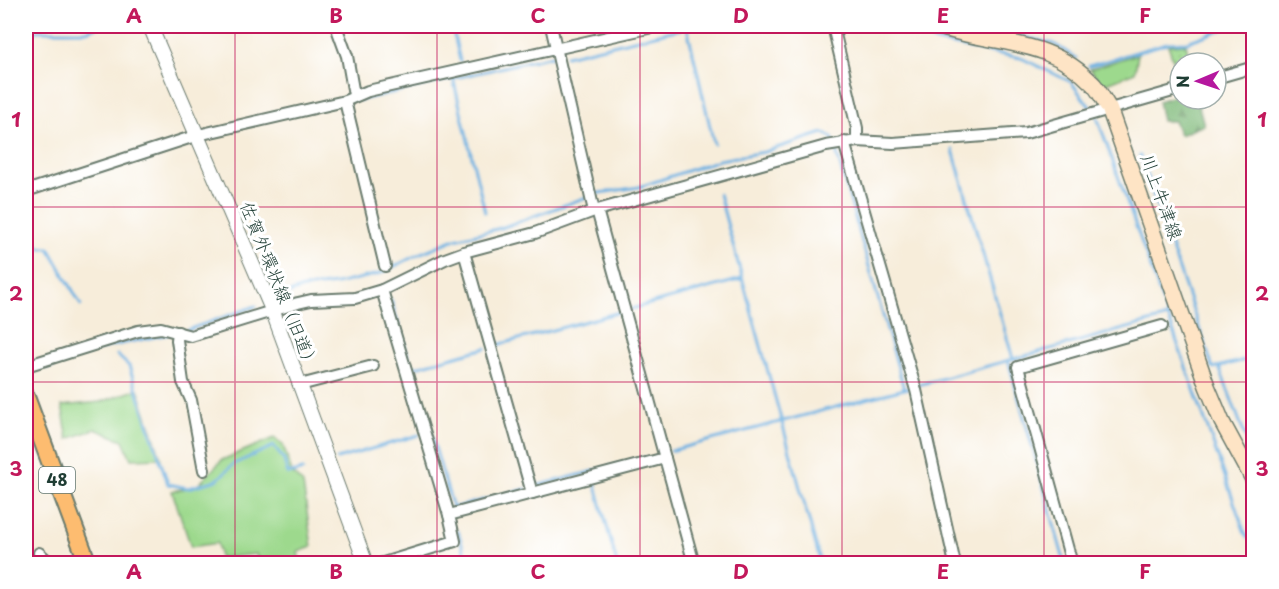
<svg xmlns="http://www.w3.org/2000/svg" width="1279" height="589" font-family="'Playpen Sans','Klee One',sans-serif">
	<defs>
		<pattern id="forest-firs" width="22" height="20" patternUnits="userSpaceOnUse" patternTransform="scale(1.5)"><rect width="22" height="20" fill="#7eb978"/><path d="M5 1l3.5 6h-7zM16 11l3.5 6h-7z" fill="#679863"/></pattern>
		<pattern id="garden-dots" width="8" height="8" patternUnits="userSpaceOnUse" patternTransform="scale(1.5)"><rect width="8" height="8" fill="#9dd98d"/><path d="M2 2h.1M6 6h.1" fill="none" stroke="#87bb7a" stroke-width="1.8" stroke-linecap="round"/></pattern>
	</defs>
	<rect width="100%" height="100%" fill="#fff"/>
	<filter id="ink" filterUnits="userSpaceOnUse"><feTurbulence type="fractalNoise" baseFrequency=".0167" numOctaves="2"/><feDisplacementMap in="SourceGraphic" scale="12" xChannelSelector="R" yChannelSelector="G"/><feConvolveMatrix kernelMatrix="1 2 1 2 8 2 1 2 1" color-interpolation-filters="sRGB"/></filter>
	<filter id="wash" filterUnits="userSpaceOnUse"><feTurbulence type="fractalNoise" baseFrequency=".008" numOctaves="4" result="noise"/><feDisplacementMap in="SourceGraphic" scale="24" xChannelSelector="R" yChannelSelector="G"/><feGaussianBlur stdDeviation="1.35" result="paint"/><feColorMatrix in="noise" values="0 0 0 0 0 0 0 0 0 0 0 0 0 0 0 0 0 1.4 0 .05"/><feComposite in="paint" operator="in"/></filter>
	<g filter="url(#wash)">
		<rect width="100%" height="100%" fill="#f7edda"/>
		<!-- grass -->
		<g fill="#9dd98d" stroke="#5e8b60" stroke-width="1.5">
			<polygon points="1138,54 1135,72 1102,85 1090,69"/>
			<polygon points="138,389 161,458 131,459 123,440 95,429 68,439 62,406 101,402"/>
			<polygon points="274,438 283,445 292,473 303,484 312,547 298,552 300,563 259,563 256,554 220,558 217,543 191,547 172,491 197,486 222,460"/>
		</g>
		<!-- forest -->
		<polygon fill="url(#forest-firs)" stroke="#4e7b56" stroke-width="1.5" points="1180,94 1180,99 1197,99 1204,125 1180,135 1174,121 1162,121 1158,101"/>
		<!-- garden -->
		<polygon fill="url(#garden-dots)" stroke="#5e8b60" stroke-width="1.5" points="1186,44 1191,63 1180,63 1180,80 1168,45"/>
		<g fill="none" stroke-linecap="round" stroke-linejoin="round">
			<!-- stream -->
			<g stroke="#6cb1e2" stroke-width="3">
				<polyline points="452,26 460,61"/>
				<polyline points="901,26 937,42 1021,58 1071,82 1093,111"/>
				<polyline points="975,26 1054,44 1076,58"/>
				<polyline points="687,27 714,144"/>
				<polyline points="26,34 38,31 86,31 100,26"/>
				<polyline points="566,56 693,26"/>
				<polyline points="1089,66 1167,43 1187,42 1232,26"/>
				<polyline points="453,78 485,212"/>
				<polyline points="360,100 552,56"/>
				<polyline points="1097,117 1245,533 1254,545"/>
				<polyline points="953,150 1013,359"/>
				<polyline points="1140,156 1213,368 1254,358"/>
				<polyline points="593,194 639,187 719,160 764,152 823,133 832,137 904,389 912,387"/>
				<polyline points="719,194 821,564"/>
				<polyline points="26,243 34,241 40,248 49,248 81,305"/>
				<polyline points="276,298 303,288 336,284 379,274 421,253 455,239 501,228 587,197"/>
				<polyline points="391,300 453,508 526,489"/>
				<polyline points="631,309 742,279"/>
				<polyline points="187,330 256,306"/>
				<polyline points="497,345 620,312"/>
				<polyline points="117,355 129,366 168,484 188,488 217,480 234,464 274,446 284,460 288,474 303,470"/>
				<polyline points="1008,360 1065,564"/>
				<polyline points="1219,367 1248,443 1254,451"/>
				<polyline points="47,368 106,347 169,334"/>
				<polyline points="412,368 486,348"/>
				<polyline points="918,385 1168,317"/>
				<polyline points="670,451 904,389"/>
				<polyline points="337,459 419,435"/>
				<polyline points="595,482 617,564"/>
				<polyline points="536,486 645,458"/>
				<polyline points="458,531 468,564"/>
			</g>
		</g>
	</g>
	<g filter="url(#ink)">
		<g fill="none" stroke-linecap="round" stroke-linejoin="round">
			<defs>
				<g id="minor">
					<polyline points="336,26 347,56 354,95"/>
					<polyline points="551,26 594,211"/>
					<polyline points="833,26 857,128 857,141"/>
					<polyline points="1216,78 1254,67"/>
					<polyline points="345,101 385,266"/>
					<polyline points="844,142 916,390 955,564"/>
					<polyline points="26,191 198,135 345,101 368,91 657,26"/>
					<polyline points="597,210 694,564"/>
					<polyline points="464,252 532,493"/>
					<polyline points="382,290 449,515"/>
					<polyline points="178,332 177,340 183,382 191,400 204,470"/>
					<polyline points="26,366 138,331 161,328 191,336 298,303 311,300 355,298 382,290 445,259 464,252 535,233 594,211 826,146 857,141 893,143 1026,133 1180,89"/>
					<polyline points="300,385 373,366"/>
					<polyline points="39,553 51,564"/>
					<polyline points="380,564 455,541 449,515 665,458"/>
					<polyline points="1072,564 1018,367 1162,326"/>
				</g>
				<polyline id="tertiary" points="150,26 273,312 366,564"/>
				<path id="secondary" d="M 937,26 C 994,46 1048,36 1094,85 C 1100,92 1104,101 1109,108 L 1207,386 L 1222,422 L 1254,481"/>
				<polyline id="primary" points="26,397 88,564"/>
			</defs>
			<!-- minor casing -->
			<use href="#minor" stroke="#6b7b6e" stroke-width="14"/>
			<!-- tertiary casing -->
			<use href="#tertiary" stroke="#6b7b6e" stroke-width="16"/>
			<!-- secondary casing -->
			<use href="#secondary" stroke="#6b7b6e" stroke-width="18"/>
			<!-- primary casing -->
			<use href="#primary" stroke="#6b7b6e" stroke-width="20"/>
			<!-- minor -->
			<use href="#minor" stroke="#fff" stroke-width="10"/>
			<!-- tertiary -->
			<use href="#tertiary" stroke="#fff" stroke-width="14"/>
			<!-- secondary -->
			<use href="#secondary" stroke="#fee4c5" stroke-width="15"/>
			<!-- primary -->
			<use href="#primary" stroke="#fdbc6f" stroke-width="16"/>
		</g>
	</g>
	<!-- grid -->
	<path fill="none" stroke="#c2185b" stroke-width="1.5" stroke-opacity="0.55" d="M 235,26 L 235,564M 437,26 L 437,564M 640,26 L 640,564M 842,26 L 842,564M 1044,26 L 1044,564M 26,207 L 1254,207M 26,382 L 1254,382"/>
	<g text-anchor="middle" stroke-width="6" stroke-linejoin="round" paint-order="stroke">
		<!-- shield labels -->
		<rect fill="#fff" stroke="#627771" stroke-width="1.5" x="39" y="467" width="36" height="26" rx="4.5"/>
		<g font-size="16" font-weight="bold" fill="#1f3d34">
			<text x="57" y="486">48</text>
		</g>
		<!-- street labels -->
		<g font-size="18" fill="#1f3d34" stroke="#fff">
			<text transform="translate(1161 197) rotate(70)" y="6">川上牛津線</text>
			<text transform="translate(279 286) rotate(68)" y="6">佐賀外環状線（旧道）</text>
		</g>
	</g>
	<!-- margin -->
	<rect width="1279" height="589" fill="none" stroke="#fff" stroke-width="66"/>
	<!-- north arrow -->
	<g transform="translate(1198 81) rotate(268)"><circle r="28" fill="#ffffff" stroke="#a5b1ae" stroke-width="1.5"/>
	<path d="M0-4.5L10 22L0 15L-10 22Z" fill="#b5179e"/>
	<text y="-9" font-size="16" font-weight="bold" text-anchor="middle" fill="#1f3d34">N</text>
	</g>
	<rect x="33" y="33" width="1213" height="523" fill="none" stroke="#c2185b" stroke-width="2"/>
	<g font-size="20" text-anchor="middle" font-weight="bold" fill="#c2185b">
		<text x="134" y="23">A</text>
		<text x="336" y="23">B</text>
		<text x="538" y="23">C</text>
		<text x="741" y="23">D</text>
		<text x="943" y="23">E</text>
		<text x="1145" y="23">F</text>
		<text x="16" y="127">1</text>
		<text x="1262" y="127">1</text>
		<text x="16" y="301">2</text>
		<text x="1262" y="301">2</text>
		<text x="16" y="476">3</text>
		<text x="1262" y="476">3</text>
		<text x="134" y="579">A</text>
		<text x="336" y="579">B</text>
		<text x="538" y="579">C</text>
		<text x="741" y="579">D</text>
		<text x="943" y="579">E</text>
		<text x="1145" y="579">F</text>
	</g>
</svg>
